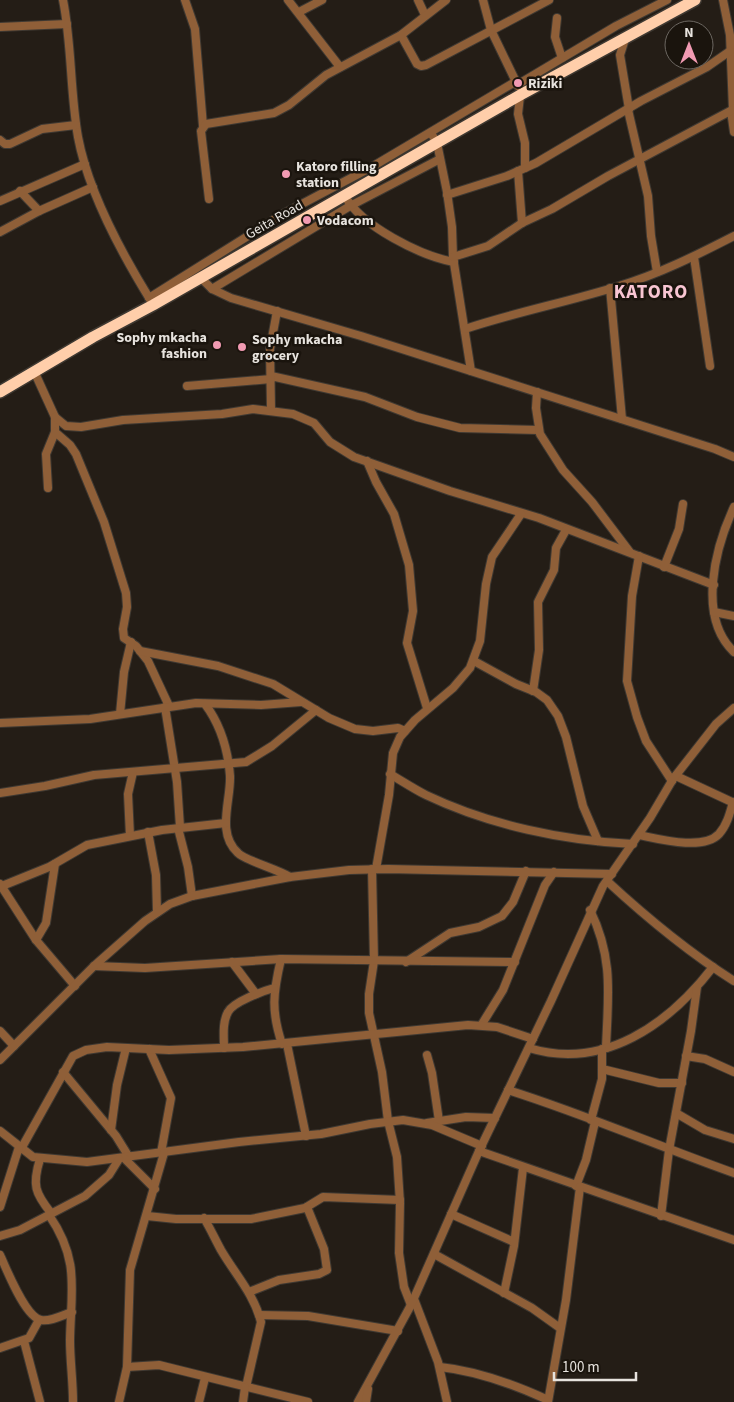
<svg xmlns="http://www.w3.org/2000/svg" width="734" height="1402" font-family="'Source Sans 3',sans-serif">
	<rect width="100%" height="100%" fill="#241d16"/>
	<g fill="none" stroke-linecap="round" stroke-linejoin="round">
		<defs>
			<g id="minor">
				<path d="M 63,0 C 72,45 70,92 78,137 C 88,191 122,254 151,301"/>
				<polyline points="185,0 195,29 203,126"/>
				<polyline points="288,0 340,67"/>
				<polyline points="418,0 425,15"/>
				<polyline points="483,0 491,30 518,86"/>
				<polyline points="723,0 730,35 733,110"/>
				<polyline points="299,12 322,0"/>
				<polyline points="557,18 555,37 562,58"/>
				<polyline points="0,27 67,24"/>
				<polyline points="401,35 417,64 421,66 426,65 549,0"/>
				<polyline points="625,39 620,55 629,109"/>
				<polyline points="517,85 616,26 667,0"/>
				<polyline points="520,96 518,114 525,143 525,168"/>
				<polyline points="628,110 648,196 651,236 657,272"/>
				<polyline points="731,111 734,132"/>
				<polyline points="431,133 437,143 447,192 452,227 453,257 471,371"/>
				<polyline points="0,140 5,144 10,144 42,129 76,125"/>
				<polyline points="518,171 522,223"/>
				<polyline points="20,191 39,211"/>
				<polyline points="447,195 507,176 536,163 641,101 707,67 730,51"/>
				<path d="M 345,196 C 361,226 421,256 454,262"/>
				<polyline points="209,199 201,131 206,124 274,113 289,105 326,75 401,35 446,0"/>
				<polyline points="0,201 85,164"/>
				<polyline points="0,232 39,211 93,187"/>
				<polyline points="453,257 488,246 522,223 552,209 608,176 734,109"/>
				<polyline points="694,257 710,366"/>
				<polyline points="201,278 212,289 231,298 361,336 715,449 734,457"/>
				<polyline points="610,288 622,419"/>
				<polyline points="212,289 350,206 440,159"/>
				<polyline points="149,298 283,214 370,168 515,82"/>
				<path d="M 465,329 C 516,312 568,302 619,286 C 659,274 697,255 734,236"/>
				<polyline points="34,371 55,417 55,432 46,454 48,488"/>
				<polyline points="271,376 365,397 417,417 460,428 538,430"/>
				<polyline points="187,386 271,379"/>
				<polyline points="537,392 536,408 540,434 563,470 592,502 629,551"/>
				<polyline points="271,410 270,349 277,311"/>
				<polyline points="55,417 66,426 81,427 123,420 222,414 253,409 293,414 314,423 330,442 354,457 450,491 539,518 714,585"/>
				<polyline points="55,432 70,445 76,454 104,522 126,593 127,607 123,629 124,638 136,646 148,661 169,706"/>
				<polyline points="367,461 376,482 394,514 409,565 413,611 407,643 427,708"/>
				<path d="M 734,507 C 715,548 697,617 734,652"/>
				<polyline points="639,556 632,596 627,681 637,717 646,741 672,781"/>
				<polyline points="664,567 679,529 683,504"/>
				<polyline points="714,612 734,616"/>
				<polyline points="140,651 218,666 273,684 329,718 355,729 373,731 398,728 405,731"/>
				<polyline points="474,661 516,684 536,692 547,700 558,716 566,737 583,806 598,841"/>
				<polyline points="533,691 539,650 538,602 554,570 556,548 566,530"/>
				<path d="M 205,704 C 220,724 228,750 230,776 C 231,801 216,833 238,853 C 244,860 277,869 290,877"/>
				<polyline points="165,707 177,782 180,827"/>
				<polyline points="120,714 124,672 131,642"/>
				<polyline points="0,723 90,719 196,703 261,705 301,702"/>
				<path d="M 390,774 C 402,781 414,789 426,795 C 489,825 564,841 633,844"/>
				<polyline points="676,776 734,803"/>
				<polyline points="0,793 45,786 94,775 246,762 272,746 316,710"/>
				<polyline points="178,828 188,867 192,896"/>
				<polyline points="148,832 156,875 157,912"/>
				<path d="M 639,835 C 659,839 703,851 719,834 C 727,825 730,813 733,802"/>
				<polyline points="130,836 128,794 133,772"/>
				<polyline points="372,869 374,961 369,994 369,1013 382,1072 388,1121 397,1157 400,1203 399,1253 404,1287 411,1305"/>
				<polyline points="376,869 389,795 393,753 400,737 415,720 453,688 470,668 480,641 486,584 492,557 521,514"/>
				<path d="M 607,881 C 646,917 688,952 734,981"/>
				<polyline points="0,884 36,940 75,986"/>
				<polyline points="2,886 49,867 87,845 162,830 226,823"/>
				<path d="M 590,910 C 614,959 608,996 606,1048"/>
				<polyline points="36,940 46,923 55,864"/>
				<path d="M 281,959 C 273,993 271,1011 282,1044"/>
				<polyline points="232,962 256,994"/>
				<polyline points="406,962 450,933 479,927 502,916 513,902 526,871"/>
				<polyline points="94,966 145,968 281,959 515,962"/>
				<polyline points="482,1024 503,990 545,885 554,872"/>
				<polyline points="0,1031 14,1046"/>
				<polyline points="287,1044 306,1136"/>
				<path d="M 224,1048 C 224,1037 222,1023 228,1012 C 233,1002 263,991 274,988"/>
				<path d="M 529,1048 C 604,1071 669,1024 713,967"/>
				<polyline points="149,1049 171,1098 161,1153"/>
				<polyline points="427,1055 432,1073 439,1121"/>
				<polyline points="686,1056 705,1059 734,1072"/>
				<polyline points="0,1060 94,966 145,921 170,904 192,896 290,877 349,870 388,869 612,874"/>
				<polyline points="602,1069 659,1083 682,1083"/>
				<polyline points="63,1072 116,1136 129,1157"/>
				<path d="M 508,1090 C 584,1114 658,1146 734,1173"/>
				<polyline points="676,1113 705,1130 734,1139"/>
				<polyline points="591,1120 602,1079 602,1049"/>
				<polyline points="427,1123 466,1117 495,1118"/>
				<polyline points="111,1130 117,1085 126,1048"/>
				<polyline points="0,1131 33,1157 87,1162 239,1142 321,1134 370,1124 403,1120 432,1125 482,1146"/>
				<polyline points="21,1149 73,1056 86,1050 107,1047 169,1050 243,1047 468,1025 497,1027 533,1039"/>
				<polyline points="479,1151 734,1240"/>
				<polyline points="124,1158 155,1189"/>
				<path d="M 40,1159 C 32,1185 35,1193 51,1213"/>
				<polyline points="576,1186 586,1160 595,1122"/>
				<polyline points="0,1207 19,1147"/>
				<polyline points="451,1214 514,1242"/>
				<path d="M 49,1215 C 80,1260 71,1289 70,1340 C 70,1361 73,1381 73,1402"/>
				<polyline points="147,1216 176,1219 251,1219 305,1208 323,1197 400,1200"/>
				<polyline points="661,1216 669,1150 691,1031 697,987"/>
				<path d="M 204,1218 C 210,1228 215,1239 221,1250 C 235,1274 254,1294 261,1322 L 246,1387"/>
				<polyline points="0,1236 20,1230 85,1196 109,1175 119,1159"/>
				<polyline points="434,1254 532,1308 560,1328"/>
				<path d="M 0,1255 C 7,1270 25,1317 41,1320 C 50,1322 63,1315 72,1312"/>
				<polyline points="249,1292 279,1280 319,1274 327,1270 324,1249 307,1207"/>
				<polyline points="504,1293 514,1246 523,1168"/>
				<polyline points="414,1299 438,1362 447,1402"/>
				<polyline points="259,1315 308,1316 398,1331"/>
				<polyline points="24,1341 40,1402"/>
				<polyline points="0,1348 29,1338 39,1320"/>
				<polyline points="127,1367 159,1365 308,1402"/>
				<path d="M 440,1367 C 478,1371 513,1384 548,1400"/>
				<polyline points="119,1402 127,1367 130,1270 164,1153"/>
				<polyline points="199,1402 205,1378"/>
				<polyline points="243,1402 245,1387"/>
				<polyline points="358,1402 411,1305 479,1151 551,1001 603,886 650,818 673,779 716,724 734,708"/>
				<polyline points="366,1402 368,1389"/>
				<polyline points="548,1402 566,1300 580,1187"/>
			</g>
			<polyline id="highway" points="0,392 93,337 153,305 522,94 695,0"/>
		</defs>
		<!-- minor casing -->
		<use href="#minor" stroke="#3f3932" stroke-width="10"/>
		<!-- highway casing -->
		<use href="#highway" stroke="#3f3932" stroke-width="14"/>
		<!-- minor -->
		<use href="#minor" stroke="#8f5f38" stroke-width="8"/>
		<!-- highway -->
		<use href="#highway" stroke="#ffceaa" stroke-width="11"/>
	</g>
	<!-- markers -->
	<g fill="#f19ab2" stroke="#1a140d" stroke-width="2">
		<circle cx="518" cy="83" r="5"/>
		<circle cx="286" cy="174" r="5"/>
		<circle cx="307" cy="220" r="5"/>
		<circle cx="217" cy="345" r="5"/>
		<circle cx="242" cy="347" r="5"/>
	</g>
	<g text-anchor="middle" stroke-width="5" stroke-linejoin="round" paint-order="stroke">
		<!-- poi labels -->
		<g font-size="14" font-weight="bold" fill="#e7e3de" stroke="#1a140d" text-anchor="start">
			<text x="528" y="88">Riziki</text>
			<text x="296" y="171">Katoro filling<tspan x="296" dy="16">station</tspan></text>
			<text x="317" y="225">Vodacom</text>
			<text x="207" y="342" text-anchor="end">Sophy mkacha<tspan x="207" dy="16">fashion</tspan></text>
			<text x="252" y="344">Sophy mkacha<tspan x="252" dy="16">grocery</tspan></text>
		</g>
		<!-- street labels -->
		<g font-size="14" fill="#e7e3de" stroke="#1a140d">
			<text transform="translate(274 219) rotate(-30)" y="5">Geita Road</text>
		</g>
		<!-- district labels -->
		<g font-size="19" font-weight="bold" letter-spacing="1" fill="#f8c5d2" stroke="#1a140d">
			<text x="651" y="298">KATORO</text>
		</g>
	</g>
	<!-- north arrow -->
	<g transform="translate(689 45)"><circle r="24" fill="#1a140d" stroke="#6c6761"/>
	<path d="M0-4L9 19L0 12L-9 19Z" fill="#f19ab2"/>
	<text y="-8" font-size="14" font-weight="bold" text-anchor="middle" fill="#e7e3de">N</text>
	</g>
	<!-- scale -->
	<path d="M554 1372v8h82v-8" fill="none" stroke="#e7e3de" stroke-width="2.5"/>
	<text x="562" y="1372" font-size="15" fill="#e7e3de" stroke="#1a140d" stroke-width="4" paint-order="stroke">100 m</text>
</svg>
